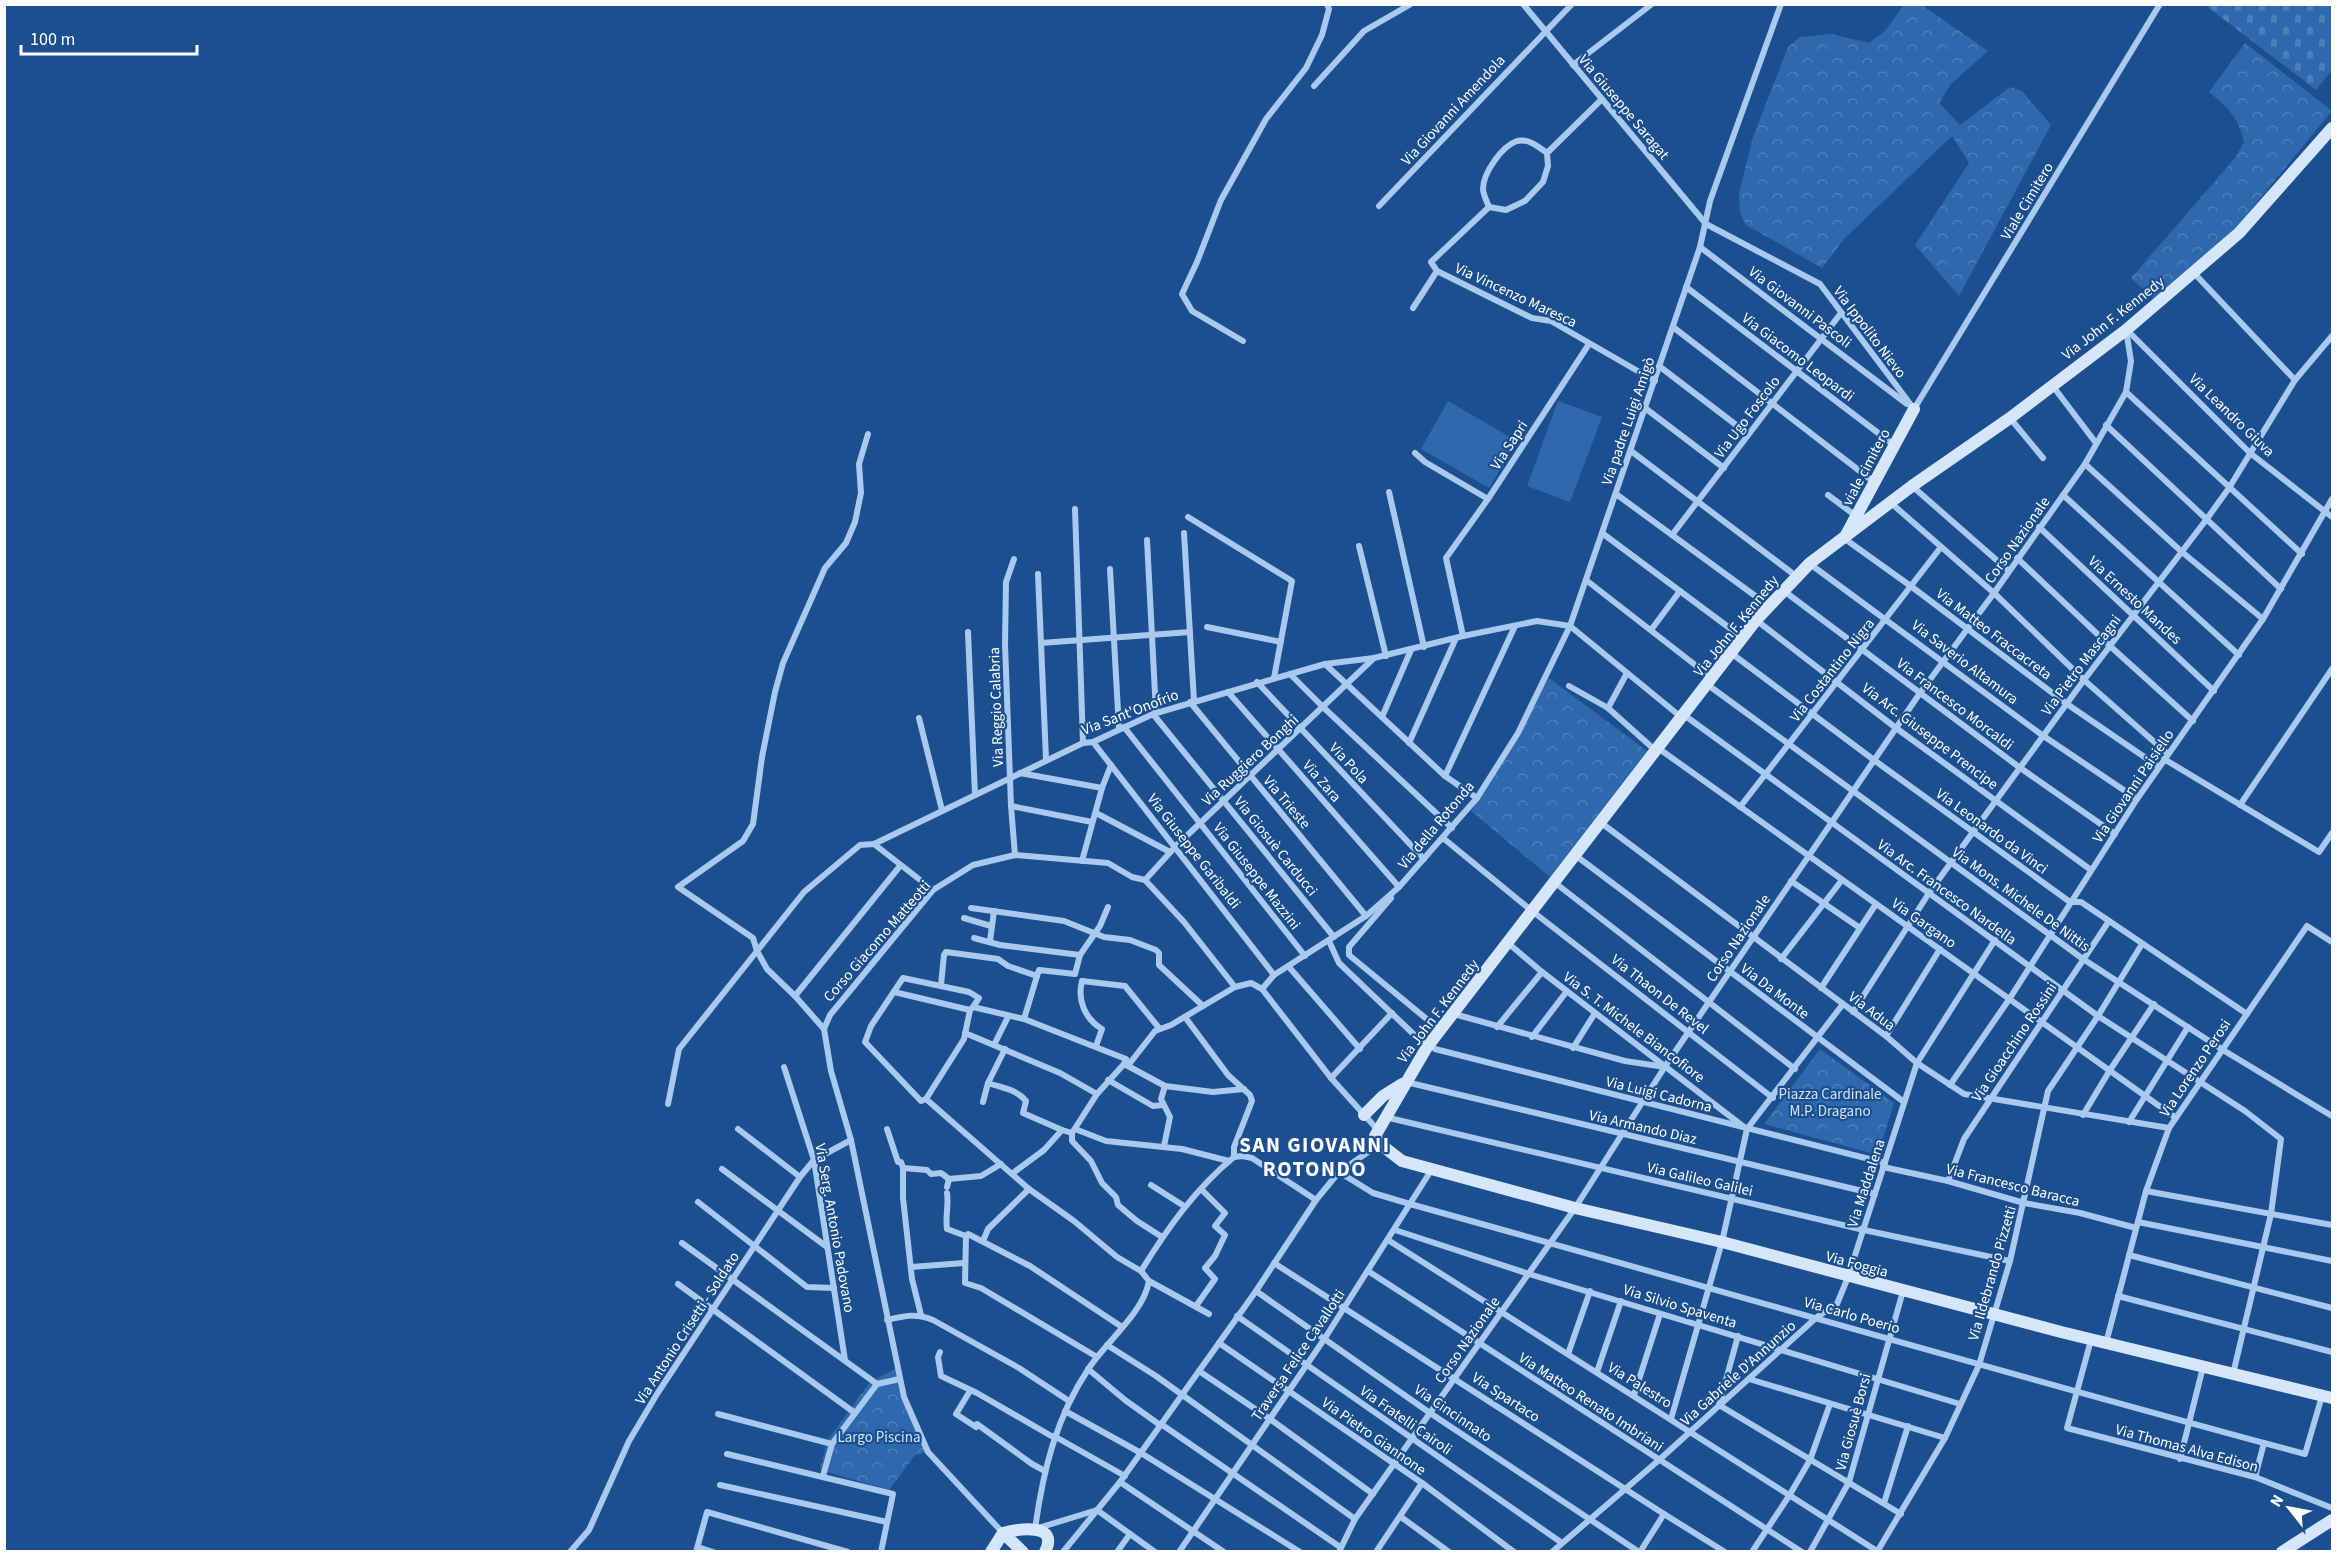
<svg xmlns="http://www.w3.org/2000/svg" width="2337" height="1556" font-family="'Source Sans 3',sans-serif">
	<defs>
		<pattern id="cemetery-stones" width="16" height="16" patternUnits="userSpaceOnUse" patternTransform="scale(1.5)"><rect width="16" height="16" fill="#2e69ad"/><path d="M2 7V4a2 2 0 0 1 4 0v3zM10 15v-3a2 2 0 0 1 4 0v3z" fill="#4d80b9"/></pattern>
		<pattern id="park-crowns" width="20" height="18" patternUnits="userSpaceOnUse" patternTransform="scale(1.5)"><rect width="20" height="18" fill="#2e69ad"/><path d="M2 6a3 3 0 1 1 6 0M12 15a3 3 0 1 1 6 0" fill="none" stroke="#4d80b9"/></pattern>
	</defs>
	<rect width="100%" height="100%" fill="#1b4f8f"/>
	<!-- cemetery -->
	<polygon fill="url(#cemetery-stones)" points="2205,5 2332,5 2332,70 2316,90"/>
	<!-- park -->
	<g fill="url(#park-crowns)">
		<polygon points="1904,5 1922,5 1988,51 1951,84 1939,103 1960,125 2010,87 2022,91 2051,125 1959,296 1915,245 1969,163 1952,136 1845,238 1822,268 1746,225 1740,213 1739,193 1753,137 1788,47 1800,37 1831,34 1869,43 1885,31"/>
		<path d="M 2245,43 L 2332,111 L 2234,230 L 2153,298 L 2131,278 L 2235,158 L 2244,142 C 2238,117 2229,108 2209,92 Z"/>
		<polygon points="1549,678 1647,751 1550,877 1471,811"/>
		<polygon points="1820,1049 1894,1103 1878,1155 1764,1124"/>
		<polygon points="897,1368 904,1397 928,1452 915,1455 889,1490 820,1470 827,1441 870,1382"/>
	</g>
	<!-- pitch -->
	<g fill="#2e69ad">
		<polygon points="1448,401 1517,441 1489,488 1421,449"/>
		<polygon points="1558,401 1602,417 1570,502 1527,486"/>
	</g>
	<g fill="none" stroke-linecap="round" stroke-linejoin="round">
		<!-- street -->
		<g stroke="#a9c9ee" stroke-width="6">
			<polyline points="1523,4 1706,224 1820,284 1914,409"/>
			<polyline points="1573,65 1652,4"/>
			<polyline points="1314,86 1364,31 1411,4"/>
			<polyline points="1379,206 1572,4"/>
			<path d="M 1489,207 C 1487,202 1483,194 1483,189 C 1483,173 1502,146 1517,141 C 1528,138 1539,147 1547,153"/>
			<polyline points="1700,247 1907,404"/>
			<polyline points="1437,271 1431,262 1489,207 1506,210 1525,201 1543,182 1548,166 1547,153 1602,99"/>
			<polyline points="2194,273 2295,380"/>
			<polyline points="1686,287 1894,445"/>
			<polyline points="1413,308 1437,271 1532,318 1551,321 1655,381"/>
			<polyline points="1673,327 1874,482"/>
			<polyline points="2127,330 2250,453 2332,517"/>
			<polyline points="1243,341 1192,311 1182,294 1197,262 1221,200 1266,119 1306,68 1322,35 1329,9 1327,4"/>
			<polyline points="1659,366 1748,434"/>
			<polyline points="2052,385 2096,443"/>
			<polyline points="2126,392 2302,554"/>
			<polyline points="1645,408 1724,468"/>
			<polyline points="1914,409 2160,4"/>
			<polyline points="2010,418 2043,458"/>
			<polyline points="2106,425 2281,589"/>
			<polyline points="1631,451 1796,576"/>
			<polyline points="1415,453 1425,462 1488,499"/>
			<polyline points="2085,464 2182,552 2263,619"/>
			<polyline points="1912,486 2009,571"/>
			<polyline points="1389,492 1424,647"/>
			<polyline points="1616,494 1769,606"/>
			<polyline points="1828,495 1856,516"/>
			<polyline points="2063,495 2239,655"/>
			<polyline points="1891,503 1994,593 2084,680 2168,754"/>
			<polyline points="1075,509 1083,743"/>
			<polyline points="1188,517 1292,581 1274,678"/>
			<polyline points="2039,527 2214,691"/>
			<polyline points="1184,533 1194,701"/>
			<polyline points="1602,533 1743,638"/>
			<polyline points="1672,535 1841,313"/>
			<polyline points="1845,539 1912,587 2067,704 2159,767"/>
			<polyline points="1147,540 1156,713"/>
			<polyline points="1359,546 1386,656"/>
			<polyline points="2017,558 2110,646 2193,721"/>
			<polyline points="1014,559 1006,582 1005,644 1011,806 1015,855"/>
			<polyline points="1810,564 2042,735 2137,799"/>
			<polyline points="1110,569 1119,729"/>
			<polyline points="1038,574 1046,759"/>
			<polyline points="1586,580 1712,678"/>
			<polyline points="1784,591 2019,767 2115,834"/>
			<polyline points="1756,620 1896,728 2091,870"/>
			<polyline points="1570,626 1681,717"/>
			<polyline points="1207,627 1281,642"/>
			<polyline points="1651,630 1680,591"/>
			<polyline points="968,632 975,795"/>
			<polyline points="1463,636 1446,558 1488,499 1589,344"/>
			<polyline points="1041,643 1190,632"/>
			<polyline points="1731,653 1874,760 2070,902 2081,902 2247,1014"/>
			<polyline points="1325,664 1445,776 1477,798"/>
			<polyline points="1290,674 1323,707 1452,828"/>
			<polyline points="1257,682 1424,859"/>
			<polyline points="1708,685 2083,959 2223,1050 2332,1116"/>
			<polyline points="1569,686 1608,708 1655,750"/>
			<polyline points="1228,692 1399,887"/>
			<polyline points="1190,702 1366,916"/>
			<polyline points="1608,708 1627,673"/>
			<polyline points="1153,714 1334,937"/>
			<polyline points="1684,715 2098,1016 2245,1111 2281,1139 2271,1214 2233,1374"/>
			<polyline points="1382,717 1411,650"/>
			<polyline points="919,718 942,810"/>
			<polyline points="1124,727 1305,956"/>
			<polyline points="1093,742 1274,975"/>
			<polyline points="1409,743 1456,638"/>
			<polyline points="1658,748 2176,1118"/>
			<polyline points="2164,759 2319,852 2332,833"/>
			<polyline points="1020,773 1102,788"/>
			<polyline points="1445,776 1515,626"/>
			<polyline points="2240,805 2332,669"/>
			<polyline points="1011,806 1092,822"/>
			<polyline points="1740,807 1941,547"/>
			<polyline points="1096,813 1170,852"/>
			<polyline points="1600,822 1886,1036 1917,1063 1964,1094 2169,1128"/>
			<polyline points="1441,840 1443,838 1532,911 1773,1098"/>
			<polyline points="874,844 933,890"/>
			<polyline points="1575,855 1904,1102"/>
			<polyline points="1082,861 1102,788 1111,765"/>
			<polyline points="1145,880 1176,846 1374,658"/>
			<polyline points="1791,881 1860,928"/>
			<polyline points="1554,882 1795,1069"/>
			<polyline points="1391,898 1349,947 1349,955 1440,1030"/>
			<polyline points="971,908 1064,921 1104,937 1130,940 1156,950 1159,953 1159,965 1203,1006"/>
			<polyline points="964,918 991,926"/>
			<polyline points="974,938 1000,945 1080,955"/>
			<polyline points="990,941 994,911"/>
			<polyline points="1329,941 1339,963 1427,1047"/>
			<polyline points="1508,943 1542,972 1744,1127"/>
			<polyline points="1781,959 1842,880"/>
			<polyline points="1289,967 1360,1049"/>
			<polyline points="1075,974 1080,955 1100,926 1108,907"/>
			<polyline points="1082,981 1125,986 1159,1028"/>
			<path d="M 1082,981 C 1077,1000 1085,1019 1102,1029 L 1096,1046"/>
			<polyline points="941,985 944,955 946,952 998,959 1008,966 1037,976 1039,970 1075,974"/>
			<polyline points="1821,988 1876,904"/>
			<polyline points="1262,989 1274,975 1366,916 1399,887 1477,798 1518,733 1570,626 1700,247 1710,201 1781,4"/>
			<polyline points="894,992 970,1010"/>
			<polyline points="795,996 900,866"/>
			<polyline points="1853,1012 1929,893 1973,832 2084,680 2206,520 2229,488 2295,380 2332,336"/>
			<polyline points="1454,1014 1625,1061 1665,1067"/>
			<polyline points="1185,1017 1228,1075 1250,1095 1252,1101 1234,1147 1234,1157"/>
			<polyline points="1024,1019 1037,976"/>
			<polyline points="1497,1027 1542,972"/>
			<polyline points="824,1029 795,996 767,969 757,951 804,892 860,845 874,844 1083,743 1093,742 1153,714 1325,664 1374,658 1463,636 1537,621 1570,626"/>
			<polyline points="965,1033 1060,1073 1097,1094"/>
			<polyline points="1886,1036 1940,949"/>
			<polyline points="1532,1037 1567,991"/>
			<polyline points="1429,1044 1435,1049 1885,1163"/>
			<polyline points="994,1045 1008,1017"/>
			<polyline points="1573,1048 1595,1013"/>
			<path d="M 1005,1049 L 988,1083 C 1002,1088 1016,1089 1026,1101 L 1023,1113 L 1062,1130"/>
			<polyline points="1128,1066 1165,1086 1213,1092 1244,1089"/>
			<polyline points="784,1067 814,1160 845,1360"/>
			<polyline points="1331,1078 1392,1013"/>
			<polyline points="1108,1080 1153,1106 1163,1105"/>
			<polyline points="1406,1082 1875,1194"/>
			<polyline points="1950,1085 2010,998 2137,799 2263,619 2332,499"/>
			<polyline points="926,1099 921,1101 865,1042 871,1026 903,978 969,992 979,998 973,1007 1024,1019 1126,1059 1124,1064"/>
			<polyline points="926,1099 1029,1189 1074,1221 1117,1257 1141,1271"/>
			<polyline points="926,1099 964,1039 970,1010 973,1007"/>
			<polyline points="983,1102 988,1083"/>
			<polyline points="668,1104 679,1049 757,951 753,938 678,887 743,841 753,824 762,757 775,692 783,663 825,568 846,543 855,522 861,493 859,464 868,434"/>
			<polyline points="2083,1115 2110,1070 2154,1004"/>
			<polyline points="1385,1117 1864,1230 2010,1261"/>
			<polyline points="2129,1122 2188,1027"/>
			<polyline points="738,1129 800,1177"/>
			<polyline points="887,1129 898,1162 901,1162 903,1168 903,1198 912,1279 921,1315"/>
			<polyline points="1075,1129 1106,1141 1182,1149 1229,1161"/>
			<polyline points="1072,1133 1072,1141 1091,1161 1102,1183 1116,1197 1118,1205 1137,1221 1162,1237"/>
			<polyline points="1164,1146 1170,1117 1161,1099 1165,1086"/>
			<polyline points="1883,1167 1948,1181 2024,1203 2080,1213 2136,1228"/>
			<polyline points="903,1168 927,1170 931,1174 941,1173 949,1179 981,1176 1001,1164"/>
			<polyline points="722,1169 827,1247"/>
			<path d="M 1339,1172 L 1373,1193 L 1410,1204 C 1709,1287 2006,1374 2305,1454 L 2322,1396"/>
			<polyline points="1013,1173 1044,1150 1062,1130 1072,1133 1097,1094 1124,1064 1128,1066 1130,1063 1155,1031 1171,1025 1235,987"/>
			<polyline points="1948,1181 1964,1139 2109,921"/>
			<polyline points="1151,1185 1184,1206"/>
			<polyline points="947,1187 949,1179"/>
			<polyline points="2146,1191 2332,1225"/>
			<path d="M 947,1193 C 949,1206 945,1216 947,1229 L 966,1236 L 968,1234 L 1030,1266 L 1122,1327"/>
			<polyline points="698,1202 807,1287 834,1288"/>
			<polyline points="2138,1222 2332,1261"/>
			<polyline points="1395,1230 1529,1274 1960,1404"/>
			<polyline points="966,1236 965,1283 981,1288 1097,1357"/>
			<polyline points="1388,1240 1877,1551"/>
			<polyline points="983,1241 988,1229 1029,1189"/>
			<polyline points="682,1243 877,1384"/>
			<polyline points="2129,1255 2332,1308"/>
			<polyline points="1274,1263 1664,1514 1725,1552"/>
			<polyline points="911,1267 964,1263"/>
			<polyline points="1368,1271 1802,1552"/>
			<polyline points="1149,1281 1209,1314"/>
			<polyline points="678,1284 855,1413"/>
			<polyline points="1256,1291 1430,1413 1639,1552"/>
			<polyline points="2118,1296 2332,1352"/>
			<polyline points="1196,1306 1215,1279 1205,1268 1215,1256 1225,1235 1215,1226 1225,1213 1201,1189"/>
			<polyline points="1237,1316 1562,1543"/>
			<path d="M 887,1320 C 904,1316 916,1313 933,1320 L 1019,1368 L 1069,1401"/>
			<polyline points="1738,1336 1719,1405 1901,1514"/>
			<polyline points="2091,1340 2067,1428 2255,1477 2332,1508"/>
			<polyline points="1219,1343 1422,1483 1514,1552"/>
			<polyline points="2106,1343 2146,1191 2169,1128 2307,926 2332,942"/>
			<polyline points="1107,1345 1156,1376 1355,1519"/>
			<polyline points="940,1352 938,1357 941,1376 977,1393 1053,1437"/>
			<polyline points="1568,1354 1590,1291"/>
			<polyline points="1088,1369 1125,1400 1160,1425"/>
			<polyline points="1199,1371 1270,1419 1373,1494"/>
			<polyline points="1597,1372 1621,1301"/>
			<polyline points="1749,1379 1945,1438"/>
			<polyline points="970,1391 956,1414 976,1427 977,1424 1032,1464 1045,1471"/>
			<polyline points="1634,1395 1660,1314"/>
			<polyline points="1065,1411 1141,1453 1300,1552"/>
			<polyline points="718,1414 832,1444"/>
			<polyline points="1671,1419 1722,1242 1747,1129 1843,1004"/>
			<polyline points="1161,1424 1340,1547"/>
			<polyline points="1054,1436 1125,1476"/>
			<polyline points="727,1454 893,1494 881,1552"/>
			<polyline points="2180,1459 2203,1367"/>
			<polyline points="823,1476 832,1444 877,1384 900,1379"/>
			<polyline points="2255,1477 2264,1443"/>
			<polyline points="1120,1482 1224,1552"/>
			<polyline points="720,1485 887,1522"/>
			<polyline points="1884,1503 1908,1426"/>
			<path d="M 1097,1510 L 1035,1529 C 1043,1471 1056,1417 1089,1368 C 1106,1342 1144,1312 1149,1281 L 1141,1271 C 1167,1229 1195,1189 1234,1157 L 1242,1156 L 1252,1158 L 1316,1200"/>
			<polyline points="1097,1510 1155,1552"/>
			<polyline points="1401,1517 1449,1552"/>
			<polyline points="1003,1533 928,1452 904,1397 851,1140 831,1071 824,1029 830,1015 933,890 973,865 1015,855 1108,863 1132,877 1145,880 1184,922 1235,987 1251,983 1262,989 1331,1078 1377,1129"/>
			<polyline points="698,1547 713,1552"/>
			<polyline points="570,1552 589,1530 629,1441 657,1394 800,1177 814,1160 851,1140"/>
			<polyline points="696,1552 707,1512 848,1552"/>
			<polyline points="1063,1552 1120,1482 1256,1291 1316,1200 1339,1172 1380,1144"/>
			<polyline points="1117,1552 1130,1534"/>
			<polyline points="1179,1552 1325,1338 1432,1169"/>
			<polyline points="1339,1552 1355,1519 1575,1208 1666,1065 1920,693 1994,593 2085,464 2126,392 2131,361 2126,330"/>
			<polyline points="1376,1552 1422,1483"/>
			<polyline points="1552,1552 1659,1460 1817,1317 1837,1304 1848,1277 1917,1063 1995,940"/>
			<polyline points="1640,1552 1664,1514"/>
			<polyline points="1752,1552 1789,1496 1810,1460 1830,1404"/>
			<polyline points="1810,1552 1849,1482 1903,1291"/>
			<polyline points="1877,1552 1945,1438 1979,1365 2010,1261 2048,1091 2098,1016 2142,944"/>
		</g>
		<!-- secondary -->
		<g stroke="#d6e6fa" stroke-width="12">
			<polyline points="2332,128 2239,233 2126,330 2010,418 1912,486 1810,563 1756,620 1427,1047 1375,1136 1380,1144 1402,1161 1575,1208 1722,1242 2061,1332 2332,1398"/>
			<polyline points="1846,535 1914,409"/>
			<polyline points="1364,1115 1383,1096 1402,1084"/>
			<polyline points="1003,1533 1023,1552"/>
			<path d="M 991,1552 L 1003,1533 C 1018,1529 1060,1522 1045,1552"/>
			<polyline points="2282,1552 2332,1520"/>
		</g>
	</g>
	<g text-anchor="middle" stroke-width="4.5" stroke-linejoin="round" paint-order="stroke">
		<!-- street labels -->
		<g font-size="15" fill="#fff" stroke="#1b4f8f">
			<text transform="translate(1624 107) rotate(50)" y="5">Via Giuseppe Saragat</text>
			<text transform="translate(1453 110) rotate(-47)" y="5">Via Giovanni Amendola</text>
			<text transform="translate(2027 201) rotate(-59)" y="5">Viale Cimitero</text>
			<text transform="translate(1516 295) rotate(25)" y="5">Via Vincenzo Maresca</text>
			<text transform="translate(1800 307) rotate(37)" y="5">Via Giovanni Pascoli</text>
			<text transform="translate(2113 318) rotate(-38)" y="5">Via John F. Kennedy</text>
			<text transform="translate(1870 332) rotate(53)" y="5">Via Ippolito Nievo</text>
			<text transform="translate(1798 357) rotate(37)" y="5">Via Giacomo Leopardi</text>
			<text transform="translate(2232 415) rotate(44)" y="5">Via Leandro Giuva</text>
			<text transform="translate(1747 417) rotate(-53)" y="5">Via Ugo Foscolo</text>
			<text transform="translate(1628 421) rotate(-71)" y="5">Via padre Luigi Amigò</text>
			<text transform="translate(1509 445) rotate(-57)" y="5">Via Sapri</text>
			<text transform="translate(1866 467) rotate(-62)" y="5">viale cimitero</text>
			<text transform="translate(2017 540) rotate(-55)" y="5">Corso Nazionale</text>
			<text transform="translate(2135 600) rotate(43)" y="5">Via Ernesto Mandes</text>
			<text transform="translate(1736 626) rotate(-51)" y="5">Via John F. Kennedy</text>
			<text transform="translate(1994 634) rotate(37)" y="5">Via Matteo Fraccacreta</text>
			<text transform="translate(1965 662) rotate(37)" y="5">Via Saverio Altamura</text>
			<text transform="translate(2081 665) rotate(-53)" y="5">Via Pietro Mascagni</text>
			<text transform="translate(1832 670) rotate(-52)" y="5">Via Costantino Nigra</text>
			<text transform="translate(1955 704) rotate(37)" y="5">Via Francesco Morcaldi</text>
			<text transform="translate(996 707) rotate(-92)" y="5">Via Reggio Calabria</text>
			<text transform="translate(1130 712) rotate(-21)" y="5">Via Sant'Onofrio</text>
			<text transform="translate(1930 736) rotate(37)" y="5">Via Arc. Giuseppe Prencipe</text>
			<text transform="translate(1250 760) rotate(-43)" y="5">Via Ruggiero Bonghi</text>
			<text transform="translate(1349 763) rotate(47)" y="5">Via Pola</text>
			<text transform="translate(1322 781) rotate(49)" y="5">Via Zara</text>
			<text transform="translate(2133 786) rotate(-56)" y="5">Via Giovanni Paisiello</text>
			<text transform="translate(1287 802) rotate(50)" y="5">Via Trieste</text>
			<text transform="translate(1436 825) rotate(-50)" y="5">Via della Rotonda</text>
			<text transform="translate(1992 831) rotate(36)" y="5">Via Leonardo da Vinci</text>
			<text transform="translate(1276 846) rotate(51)" y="5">Via Giosuè Carducci</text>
			<text transform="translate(1194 851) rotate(52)" y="5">Via Giuseppe Garibaldi</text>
			<text transform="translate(1257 876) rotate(52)" y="5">Via Giuseppe Mazzini</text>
			<text transform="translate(1947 892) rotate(36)" y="5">Via Arc. Francesco Nardella</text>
			<text transform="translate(2021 899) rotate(36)" y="5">Via Mons. Michele De Nittis</text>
			<text transform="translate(1924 923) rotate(35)" y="5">Via Gargano</text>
			<text transform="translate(1738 938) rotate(-56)" y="5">Corso Nazionale</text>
			<text transform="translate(877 941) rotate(-49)" y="5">Corso Giacomo Matteotti</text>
			<text transform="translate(1775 991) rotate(37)" y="5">Via Da Monte</text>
			<text transform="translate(1660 994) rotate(38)" y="5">Via Thaon De Revel</text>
			<text transform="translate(1438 1011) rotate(-53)" y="5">Via John F. Kennedy</text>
			<text transform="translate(1872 1011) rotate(37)" y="5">Via Adua</text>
			<text transform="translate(1634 1027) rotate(37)" y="5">Via S. T. Michele Biancofiore</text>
			<text transform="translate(2014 1042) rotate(-56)" y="5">Via Gioacchino Rossini</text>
			<text transform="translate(2195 1068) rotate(-56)" y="5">Via Lorenzo Perosi</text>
			<text transform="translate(1659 1094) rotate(14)" y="5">Via Luigi Cadorna</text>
			<text transform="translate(1643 1127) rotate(13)" y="5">Via Armando Diaz</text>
			<text transform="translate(1700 1179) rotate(13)" y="5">Via Galileo Galilei</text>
			<text transform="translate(1866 1183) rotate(-72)" y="5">Via Maddalena</text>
			<text transform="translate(2013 1185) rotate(14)" y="5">Via Francesco Baracca</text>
			<text transform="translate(835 1228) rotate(80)" y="5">Via Serg. Antonio Padovano</text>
			<text transform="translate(1857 1264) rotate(15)" y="5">Via Foggia</text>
			<text transform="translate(1992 1273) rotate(-74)" y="5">Via Ildebrando Pizzetti</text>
			<text transform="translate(1680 1306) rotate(17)" y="5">Via Silvio Spaventa</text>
			<text transform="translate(1852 1315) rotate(16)" y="5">Via Carlo Poerio</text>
			<text transform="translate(687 1328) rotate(-57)" y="5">Via Antonio Crisetti - Soldato</text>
			<text transform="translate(1467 1340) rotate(-55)" y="5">Corso Nazionale</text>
			<text transform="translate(1298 1355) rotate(-56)" y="5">Traversa Felice Cavallotti</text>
			<text transform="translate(1738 1373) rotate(-42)" y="5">Via Gabriele D'Annunzio</text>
			<text transform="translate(1640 1385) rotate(32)" y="5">Via Palestro</text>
			<text transform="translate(1506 1397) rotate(33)" y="5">Via Spartaco</text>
			<text transform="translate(1591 1402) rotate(33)" y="5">Via Matteo Renato Imbriani</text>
			<text transform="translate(1453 1413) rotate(34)" y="5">Via Cincinnato</text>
			<text transform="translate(1406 1420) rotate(35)" y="5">Via Fratelli Cairoli</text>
			<text transform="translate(1853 1422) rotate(-75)" y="5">Via Giosuè Borsi</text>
			<text transform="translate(1374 1436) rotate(35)" y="5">Via Pietro Giannone</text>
			<text transform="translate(2187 1448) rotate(15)" y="5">Via Thomas Alva Edison</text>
		</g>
		<!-- park labels -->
		<g font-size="15" fill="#cfe3fa" stroke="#1b4f8f">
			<text x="1830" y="1099">Piazza Cardinale<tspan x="1830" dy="17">M.P. Dragano</tspan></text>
			<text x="879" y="1442">Largo Piscina</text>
		</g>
		<!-- district labels -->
		<g font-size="21" font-weight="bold" letter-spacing="1.5" fill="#fff" stroke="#1b4f8f">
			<text x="1315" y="1152">SAN GIOVANNI<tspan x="1315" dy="24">ROTONDO</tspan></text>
		</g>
	</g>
	<!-- border -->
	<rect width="2337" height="1556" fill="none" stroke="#ffffff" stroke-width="12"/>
	<!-- north arrow -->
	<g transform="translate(2289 1508) rotate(301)" stroke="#1b4f8f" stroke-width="4.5" paint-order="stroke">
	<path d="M0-4.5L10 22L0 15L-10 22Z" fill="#ffffff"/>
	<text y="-9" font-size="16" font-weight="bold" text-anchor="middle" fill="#ffffff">N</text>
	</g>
	<!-- scale -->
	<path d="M21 45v9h176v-9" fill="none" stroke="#ffffff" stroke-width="3"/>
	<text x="30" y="45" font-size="18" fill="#ffffff" stroke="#1b4f8f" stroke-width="4.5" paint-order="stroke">100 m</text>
</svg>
